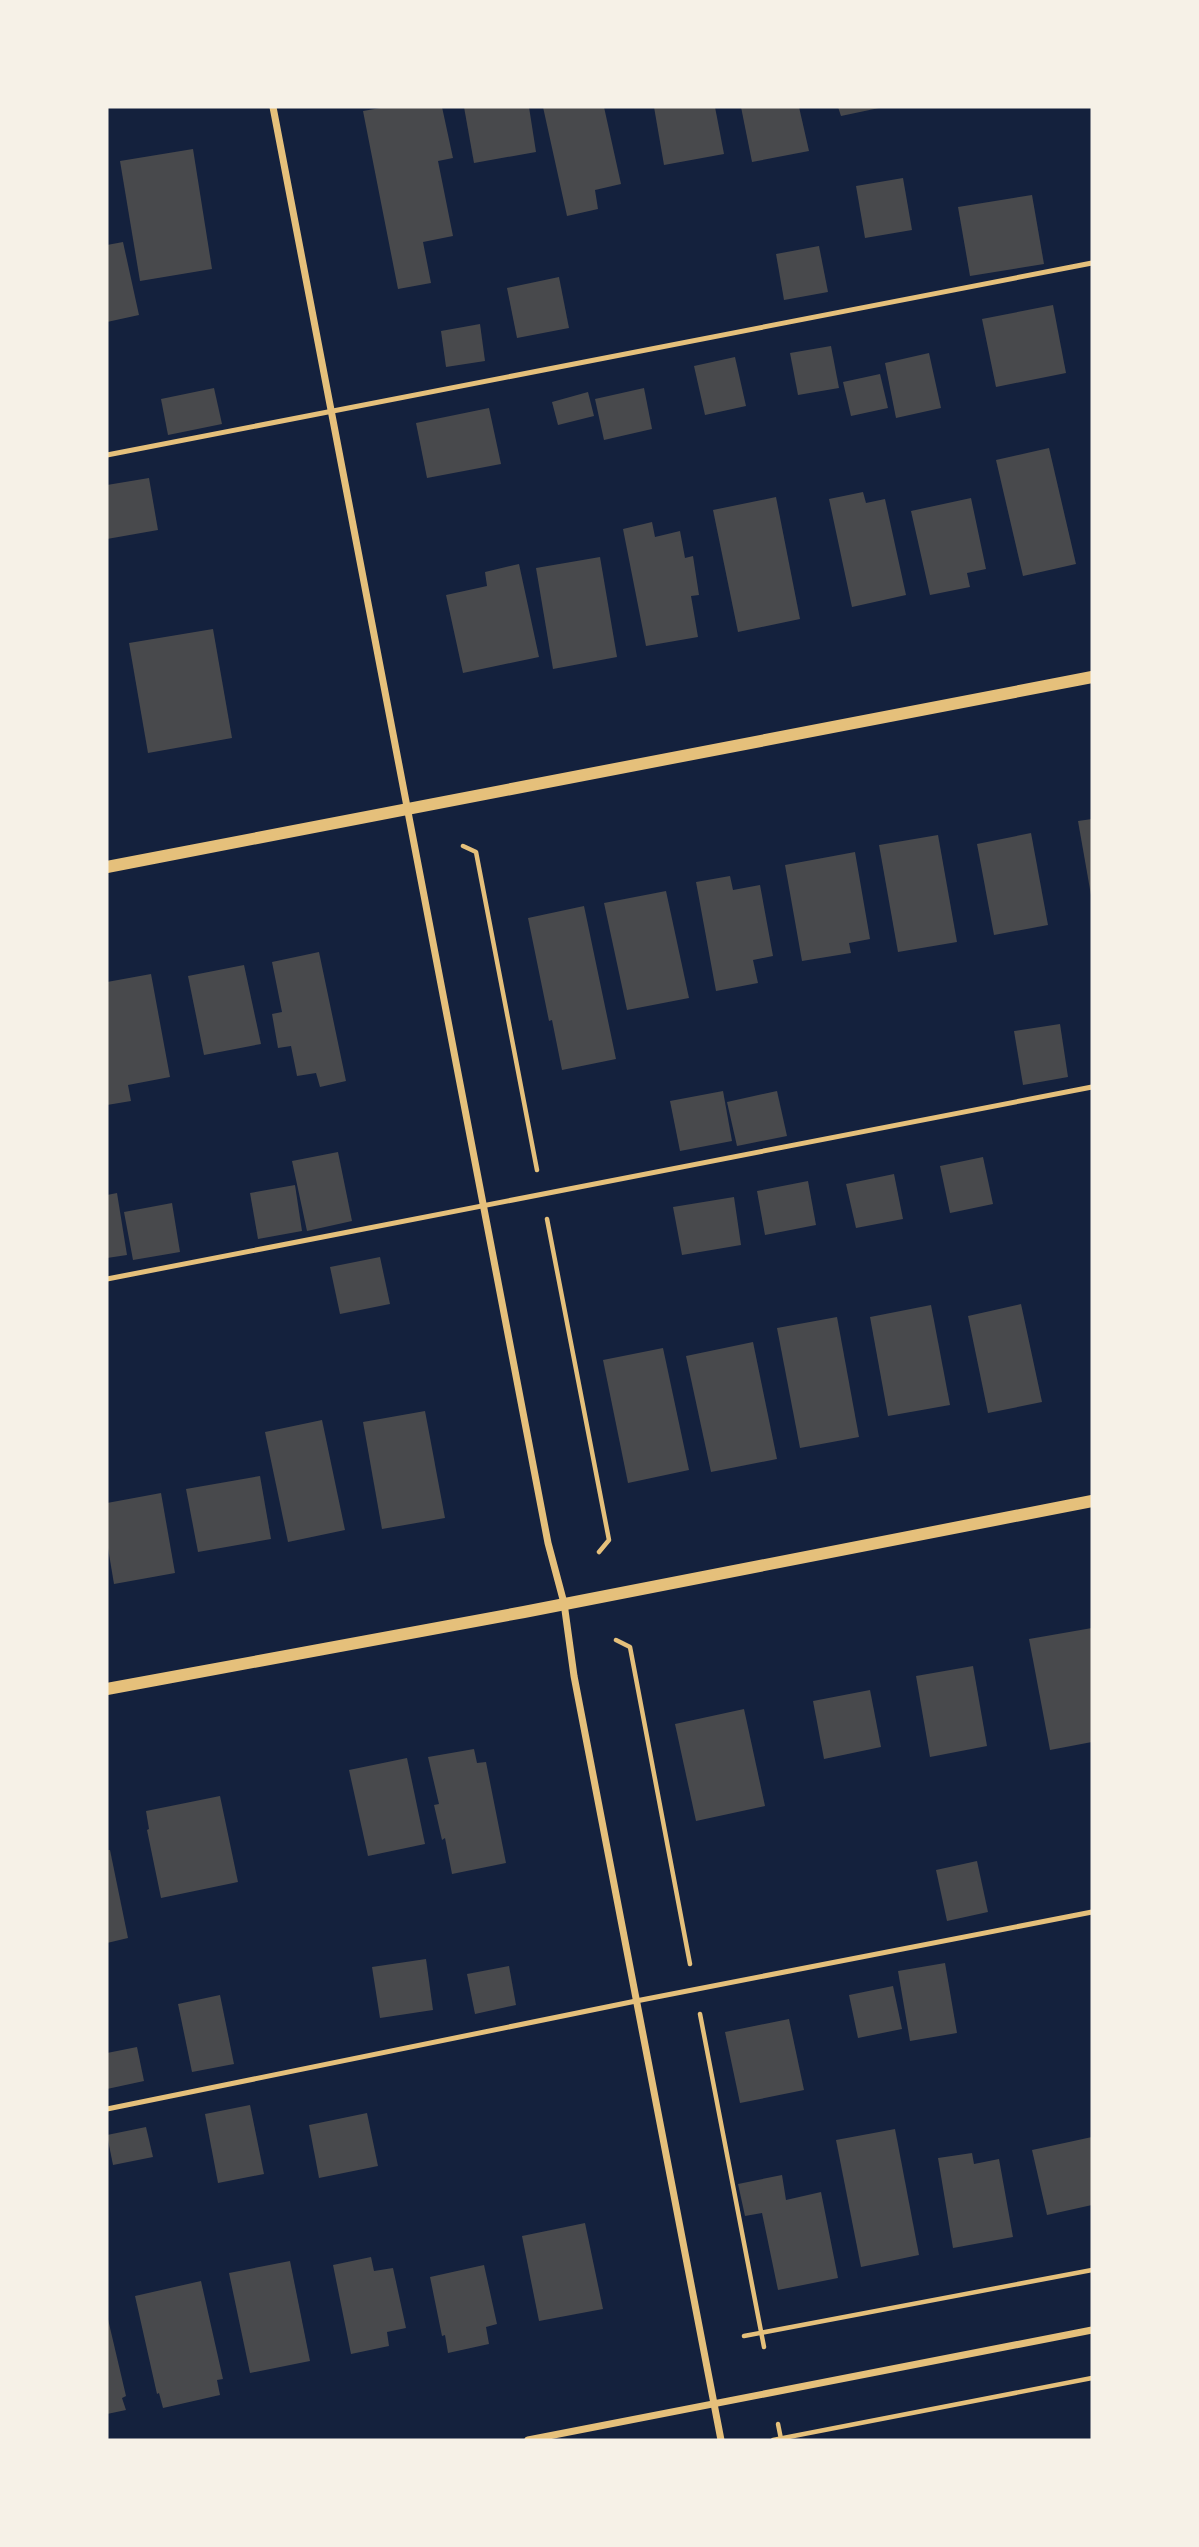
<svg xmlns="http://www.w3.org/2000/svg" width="1199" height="2547" font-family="Signika,sans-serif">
	<rect width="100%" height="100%" fill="#14213d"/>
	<!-- building -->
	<g fill="#48494c">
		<polygon points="386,107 442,107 453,158 438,161 453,236 423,242 431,283 398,289 363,111"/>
		<polygon points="464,107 529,107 536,152 474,163"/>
		<polygon points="543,107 604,107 621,184 595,190 598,209 567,216"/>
		<polygon points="654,107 715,107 724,154 664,165"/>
		<polygon points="741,107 799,107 809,151 752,162"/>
		<polygon points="838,107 879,107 879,108 841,116"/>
		<polygon points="193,149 212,269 140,281 120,161"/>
		<polygon points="903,178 912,230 865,238 856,186"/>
		<polygon points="1032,195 1044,264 970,276 958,207"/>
		<polygon points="123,242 139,315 107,322 107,245"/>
		<polygon points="819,246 828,292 784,300 776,254"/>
		<polygon points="559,277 569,328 517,338 507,288"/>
		<polygon points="1053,305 1066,373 996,387 982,319"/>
		<polygon points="480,324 485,361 446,367 441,331"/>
		<polygon points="831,346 839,388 798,395 790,353"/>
		<polygon points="929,353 941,408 896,418 885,363"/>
		<polygon points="735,357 746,406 705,415 694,366"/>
		<polygon points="880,374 888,408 851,416 843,382"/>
		<polygon points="214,388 222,424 168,435 161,399"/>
		<polygon points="644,388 652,429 604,440 595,399"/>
		<polygon points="588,392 594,416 558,425 552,402"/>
		<polygon points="489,408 501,464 427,478 416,423"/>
		<polygon points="1049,448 1076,564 1023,576 996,460"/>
		<polygon points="149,478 158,530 107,539 107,485"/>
		<polygon points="863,492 866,503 885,499 906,595 852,607 829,499"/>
		<polygon points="776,497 800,619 738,632 713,510"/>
		<polygon points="971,498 986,569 967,573 970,587 930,595 911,511"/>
		<polygon points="652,522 655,537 680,531 685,558 693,556 699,595 691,596 698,637 646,646 623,529"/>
		<polygon points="600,557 617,657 553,669 536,568"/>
		<polygon points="519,564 539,657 463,673 446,595 487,586 485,572"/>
		<polygon points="213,629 232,738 148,753 129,643"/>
		<polygon points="1092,819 1092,895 1091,895 1078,821"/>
		<polygon points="1031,833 1048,925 994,935 977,844"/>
		<polygon points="938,835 957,942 898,952 879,845"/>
		<polygon points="855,852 870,939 849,943 851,953 802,961 785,865"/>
		<polygon points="730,876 733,890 760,885 773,956 753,960 758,983 716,991 696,882"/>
		<polygon points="666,891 689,998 627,1010 604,903"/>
		<polygon points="584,906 616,1059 562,1070 552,1020 549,1021 528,918"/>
		<polygon points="319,952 346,1081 320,1087 316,1073 297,1076 291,1046 278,1048 272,1014 282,1012 272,962"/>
		<polygon points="244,965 261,1044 204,1055 188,976"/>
		<polygon points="151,974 170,1077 128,1085 131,1101 107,1105 107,982"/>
		<polygon points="1060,1024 1068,1077 1023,1085 1014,1031"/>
		<polygon points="723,1091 732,1141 680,1151 670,1101"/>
		<polygon points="777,1091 787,1136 737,1146 727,1102"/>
		<polygon points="338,1152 352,1221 307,1231 292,1161"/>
		<polygon points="983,1157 993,1204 950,1213 940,1166"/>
		<polygon points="894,1174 903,1219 856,1228 846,1184"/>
		<polygon points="808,1181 816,1225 765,1235 757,1191"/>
		<polygon points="295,1185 302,1231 258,1239 250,1193"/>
		<polygon points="117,1193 127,1255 107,1258 107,1195"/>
		<polygon points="734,1197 741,1245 682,1255 673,1207"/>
		<polygon points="172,1203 180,1252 133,1260 124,1212"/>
		<polygon points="380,1257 390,1304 340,1314 330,1267"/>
		<polygon points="1021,1304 1042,1402 988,1413 968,1316"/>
		<polygon points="931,1305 950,1405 888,1416 870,1317"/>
		<polygon points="837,1317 859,1437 800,1448 777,1328"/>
		<polygon points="753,1342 777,1459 711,1472 686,1356"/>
		<polygon points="663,1348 689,1470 628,1483 603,1360"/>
		<polygon points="425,1411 445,1518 382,1529 363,1422"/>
		<polygon points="322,1420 345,1530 288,1542 265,1432"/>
		<polygon points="260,1476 271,1539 198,1552 186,1489"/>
		<polygon points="161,1493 175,1573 114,1584 107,1542 107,1503"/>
		<polygon points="1092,1628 1092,1742 1050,1750 1029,1639"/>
		<polygon points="973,1666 987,1746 930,1757 916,1676"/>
		<polygon points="870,1690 881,1747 824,1759 813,1701"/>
		<polygon points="744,1709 765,1806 696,1821 675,1724"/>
		<polygon points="474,1749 477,1763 486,1762 506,1863 452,1874 445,1838 442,1840 434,1805 439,1804 428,1757"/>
		<polygon points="407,1758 425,1844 368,1856 349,1770"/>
		<polygon points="220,1796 238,1882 161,1898 147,1830 149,1829 146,1811"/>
		<polygon points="107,1850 110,1850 128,1938 107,1943"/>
		<polygon points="977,1861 988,1912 947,1921 936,1870"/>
		<polygon points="426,1959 433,2010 380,2018 372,1967"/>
		<polygon points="945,1963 957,2033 910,2041 898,1971"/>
		<polygon points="509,1966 516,2005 475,2014 467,1974"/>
		<polygon points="893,1986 902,2029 858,2038 849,1995"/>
		<polygon points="220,1995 234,2064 192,2072 178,2004"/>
		<polygon points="789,2019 804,2090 740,2103 725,2032"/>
		<polygon points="137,2047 144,2081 107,2089 107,2053"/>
		<polygon points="250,2105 264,2174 218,2183 205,2114"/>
		<polygon points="367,2113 378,2166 319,2178 309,2125"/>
		<polygon points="146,2127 153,2157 113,2165 107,2135"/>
		<polygon points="895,2129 919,2255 861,2267 836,2140"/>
		<polygon points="1092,2137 1092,2205 1047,2215 1032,2150"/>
		<polygon points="972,2153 974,2164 999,2159 1013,2237 953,2248 938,2158"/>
		<polygon points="782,2175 786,2200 821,2192 838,2278 778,2290 762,2213 745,2216 738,2184"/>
		<polygon points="585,2223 603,2309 539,2321 522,2236"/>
		<polygon points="371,2257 374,2271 393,2268 406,2328 387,2332 389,2346 351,2354 333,2265"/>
		<polygon points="290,2261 310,2361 250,2373 229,2273"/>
		<polygon points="484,2265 497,2324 486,2327 489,2344 448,2353 445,2335 442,2336 430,2277"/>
		<polygon points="201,2281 223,2379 217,2380 220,2395 163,2408 159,2393 157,2394 135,2296"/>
		<polygon points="107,2315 126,2396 122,2398 126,2410 107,2414"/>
	</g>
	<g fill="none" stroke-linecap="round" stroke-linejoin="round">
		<!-- path -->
		<g stroke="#e5c07b" stroke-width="4.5">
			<polyline points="463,846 476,852 537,1170"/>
			<polyline points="547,1219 609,1540 599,1552"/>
			<polyline points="616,1640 630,1647 690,1964"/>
			<polyline points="700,2014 764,2347"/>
			<polyline points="744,2336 1092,2270"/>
			<polyline points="778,2424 781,2439"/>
			<polyline points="773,2440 1092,2378"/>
		</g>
		<!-- service -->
		<g stroke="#e5c07b" stroke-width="5">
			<polyline points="107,455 1092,263"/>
			<polyline points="107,1279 1092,1087"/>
			<polyline points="107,2109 636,2001 1092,1912"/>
		</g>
		<!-- minor -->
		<g stroke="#e5c07b" stroke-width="7">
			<polyline points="273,107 548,1543 564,1603 574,1676 721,2440"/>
			<polyline points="528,2440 1092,2330"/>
		</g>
		<!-- tertiary -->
		<g stroke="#e5c07b" stroke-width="12">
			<polyline points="107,867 1092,677"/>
			<polyline points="107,1689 524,1612 1092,1501"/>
		</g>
	</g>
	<!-- border -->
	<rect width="1199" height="2547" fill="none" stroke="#f6f1e7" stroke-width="217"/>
</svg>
